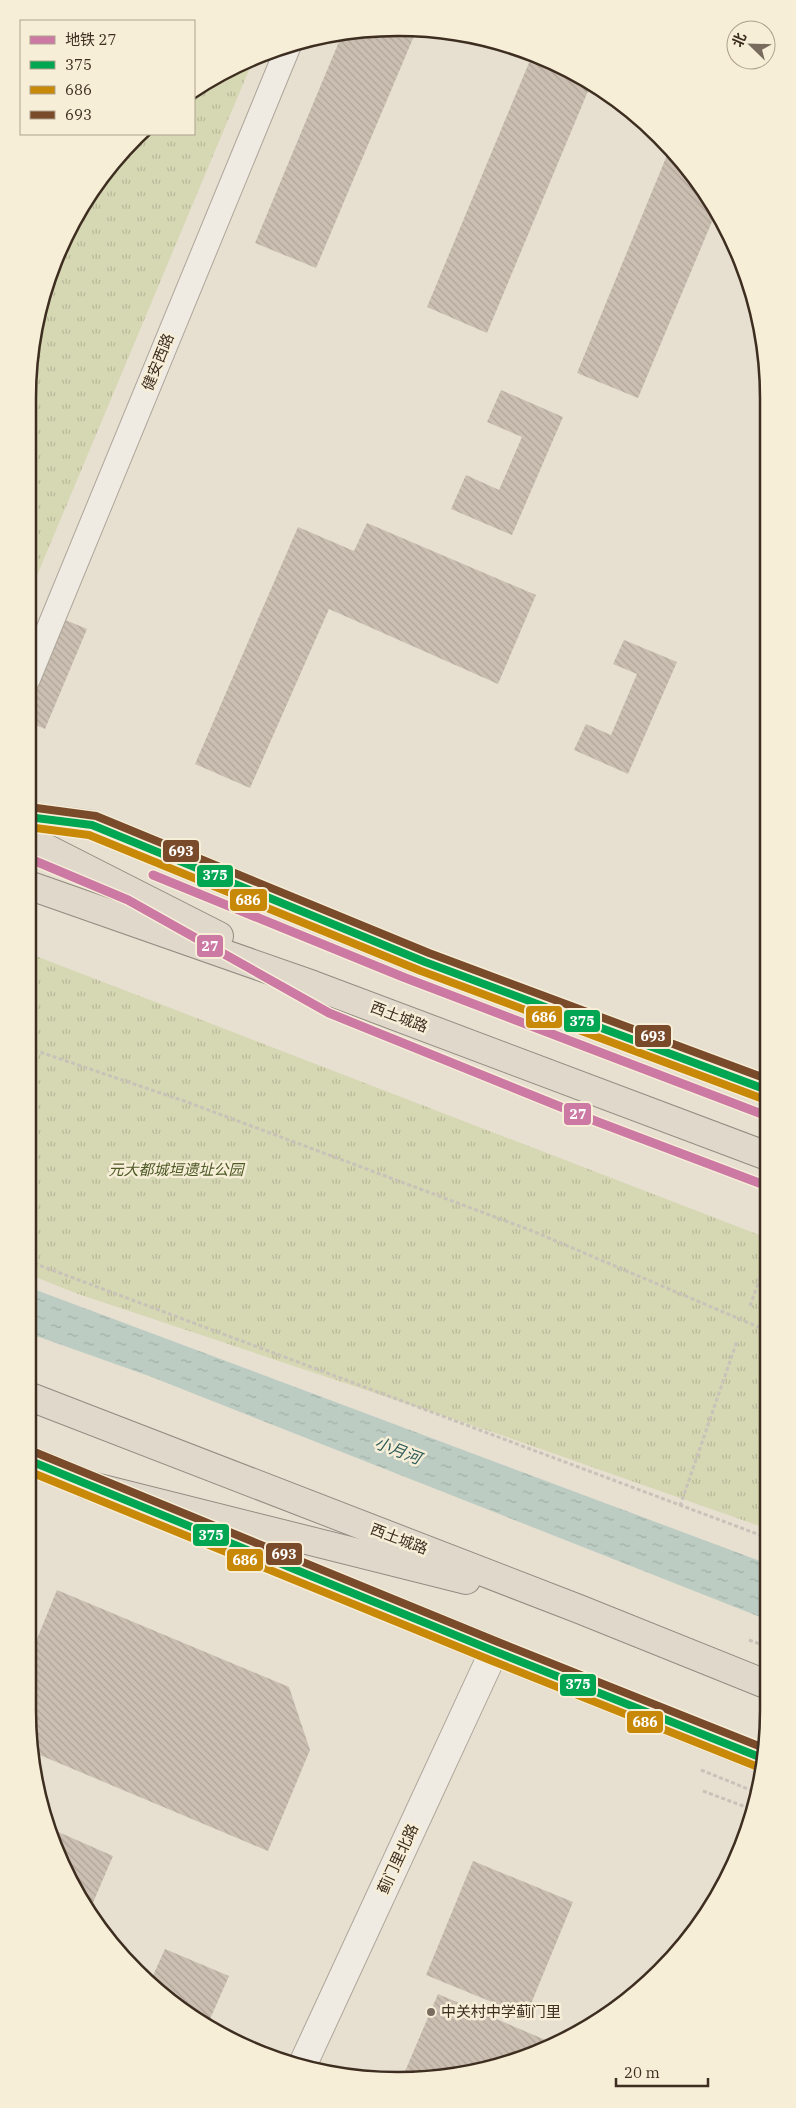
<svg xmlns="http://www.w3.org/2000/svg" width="796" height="2108" font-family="'IBM Plex Serif','Noto Sans SC',serif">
	<defs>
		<pattern id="grass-tufts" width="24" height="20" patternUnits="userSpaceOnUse" patternTransform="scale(1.25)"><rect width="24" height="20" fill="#d6d7b3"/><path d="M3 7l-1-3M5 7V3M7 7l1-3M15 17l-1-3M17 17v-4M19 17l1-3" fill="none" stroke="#b9b99a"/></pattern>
		<pattern id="water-ripples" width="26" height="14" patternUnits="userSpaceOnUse" patternTransform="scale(1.25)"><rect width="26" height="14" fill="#bcccc2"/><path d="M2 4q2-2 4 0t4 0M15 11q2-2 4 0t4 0" fill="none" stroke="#a2b0a6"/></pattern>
		<pattern id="building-back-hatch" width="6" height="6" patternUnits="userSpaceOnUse" patternTransform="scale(1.25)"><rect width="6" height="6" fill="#cbbfb2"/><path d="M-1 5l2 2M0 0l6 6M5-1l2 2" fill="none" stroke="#afa499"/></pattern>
	</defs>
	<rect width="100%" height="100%" fill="#e7e0d1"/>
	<!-- grass -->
	<g fill="url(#grass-tufts)">
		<polygon points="254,58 28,597 28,398 40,302 66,234 104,172 140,134 194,134 194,91 213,77"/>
		<polygon points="28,953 767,1238 768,1529 504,1436 78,1294 28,1274"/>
	</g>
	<!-- water -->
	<polygon fill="url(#water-ripples)" points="28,1287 768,1564 768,1620 149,1376 28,1333"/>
	<!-- building -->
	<g fill="url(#building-back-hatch)">
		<polygon points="417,29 316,268 255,243 343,32"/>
		<polygon points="531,58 591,84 487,333 427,307"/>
		<polygon points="670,148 677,154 716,212 638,398 577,373"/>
		<polygon points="501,390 563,417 512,535 451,509 466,475 499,490 522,437 487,422"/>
		<polygon points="367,523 536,595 498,684 329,609 250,788 195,764 298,527 354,551"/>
		<polygon points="63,619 87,629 45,729 28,722 28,705"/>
		<polygon points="624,640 677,662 628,774 574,750 586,724 611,735 637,674 613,664"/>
		<polygon points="57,1590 289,1687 310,1750 268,1851 35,1753 28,1710 28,1661"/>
		<polygon points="47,1827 113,1856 89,1912 77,1895"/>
		<polygon points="473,1861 573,1902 526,2016 426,1975"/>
		<polygon points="165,1949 229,1976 207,2026 151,1980"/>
		<polygon points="438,1994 555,2044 540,2052 471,2073 403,2076"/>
	</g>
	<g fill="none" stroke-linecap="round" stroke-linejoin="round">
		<defs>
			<polyline id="minor" points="28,679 289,45"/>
			<g id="tertiary">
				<polyline points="28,817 92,825 425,962 767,1090"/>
				<polyline points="28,1460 494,1651 762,1758"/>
				<polyline points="302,2066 494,1651"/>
			</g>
			<g id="trunk">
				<polyline points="28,839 219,936"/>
				<polyline points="28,885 313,985 767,1156"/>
				<polyline points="28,1396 579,1609 768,1685"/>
				<polyline points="87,1485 466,1580"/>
			</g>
		</defs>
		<!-- minor casing -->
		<use href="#minor" stroke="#ada599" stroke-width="26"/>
		<!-- tertiary casing -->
		<use href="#tertiary" stroke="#ada599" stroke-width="30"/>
		<!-- trunk casing -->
		<use href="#trunk" stroke="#928b80" stroke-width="30"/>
		<!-- path -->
		<g stroke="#c8c2b9" stroke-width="3" stroke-dasharray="4 2.5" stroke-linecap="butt">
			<polyline points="28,1048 187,1102 530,1230 768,1331"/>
			<polyline points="28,1261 768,1538"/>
			<polyline points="750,1306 767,1258"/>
			<polyline points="680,1506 737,1341"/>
			<polyline points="749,1640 768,1647"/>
			<polyline points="701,1770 758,1793"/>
			<polyline points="703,1791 754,1810"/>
		</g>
		<!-- minor -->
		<use href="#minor" stroke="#efebe3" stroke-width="24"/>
		<!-- tertiary -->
		<use href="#tertiary" stroke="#efebe3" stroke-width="28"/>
		<!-- trunk -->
		<use href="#trunk" stroke="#e0d9cb" stroke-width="28"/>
		<defs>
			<g id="bus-1">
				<polyline points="28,817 92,825 425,962 767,1090"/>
				<polyline points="28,1460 494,1651 762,1758"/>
			</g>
			<g id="bus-2">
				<polyline points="28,827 89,835 421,971 763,1099"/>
				<polyline points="28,1471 490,1660 758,1767"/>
			</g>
			<g id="bus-3">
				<polyline points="29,807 96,816 429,953 767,1079"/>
				<polyline points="32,1451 498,1642 764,1748"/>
			</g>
		</defs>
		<!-- bus-1 casing -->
		<use href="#bus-1" stroke="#f7eed8" stroke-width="11"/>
		<!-- bus-2 casing -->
		<use href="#bus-2" stroke="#f7eed8" stroke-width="11"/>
		<!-- bus-3 casing -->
		<use href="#bus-3" stroke="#f7eed8" stroke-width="11"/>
		<!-- bus-1 -->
		<use href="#bus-1" stroke="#00a651" stroke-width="8"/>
		<!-- bus-2 -->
		<use href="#bus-2" stroke="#c88808" stroke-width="8"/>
		<!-- bus-3 -->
		<use href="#bus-3" stroke="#7a4b2a" stroke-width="8"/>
		<defs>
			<g id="metro-1">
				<polyline points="28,858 128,900 329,1013 598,1122 767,1186"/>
				<polyline points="153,875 403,977 767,1116"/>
			</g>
		</defs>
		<!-- metro-1 casing -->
		<use href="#metro-1" stroke="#f7eed8" stroke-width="12"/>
		<!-- metro-1 -->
		<use href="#metro-1" stroke="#cc79a3" stroke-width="9"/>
	</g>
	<!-- markers -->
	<circle fill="#786c5e" stroke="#f7eed8" stroke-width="2" cx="431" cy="2012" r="5"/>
	<g text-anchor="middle" stroke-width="5" stroke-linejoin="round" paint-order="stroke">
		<!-- street labels -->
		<g font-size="15" fill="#3d2e20" stroke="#f7eed8">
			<text transform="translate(158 362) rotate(-68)" y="5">健安西路</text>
			<text transform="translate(399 1017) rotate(21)" y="5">西土城路</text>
			<text transform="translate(399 1539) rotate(21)" y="5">西土城路</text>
			<text transform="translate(398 1859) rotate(-65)" y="5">蓟门里北路</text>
		</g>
		<!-- park labels -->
		<g font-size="15" font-style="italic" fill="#4d5a26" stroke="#f7eed8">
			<text x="176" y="1175">元大都城垣遗址公园</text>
		</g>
		<!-- poi labels -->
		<g font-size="15" fill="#3d2e20" stroke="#f7eed8" text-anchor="start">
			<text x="441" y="2017">中关村中学蓟门里</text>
		</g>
		<!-- water labels -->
		<g font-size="16" font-style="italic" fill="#2f5d5a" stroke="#f7eed8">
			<text transform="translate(398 1450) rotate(21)" y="6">小月河</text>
		</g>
	</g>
	<!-- crop -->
	<path d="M0 0H796V2108H0ZM398 36H398A362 362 0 0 1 760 398V1710A362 362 0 0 1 398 2072H398A362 362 0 0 1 36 1710V398A362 362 0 0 1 398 36Z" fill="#f7eed8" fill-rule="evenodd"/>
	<path fill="none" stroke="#3d2e20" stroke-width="2.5" d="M398 36H398A362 362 0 0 1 760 398V1710A362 362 0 0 1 398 2072H398A362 362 0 0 1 36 1710V398A362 362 0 0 1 398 36Z"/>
	<g stroke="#f7eed8" stroke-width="2">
		<rect x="162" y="839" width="38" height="24" rx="5" fill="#7a4b2a"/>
		<rect x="196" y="864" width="38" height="24" rx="5" fill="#00a651"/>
		<rect x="229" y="888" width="39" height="24" rx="5" fill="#c88808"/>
		<rect x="196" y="934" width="28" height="24" rx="5" fill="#cc79a3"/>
		<rect x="525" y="1005" width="38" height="24" rx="5" fill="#c88808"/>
		<rect x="563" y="1009" width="38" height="24" rx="5" fill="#00a651"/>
		<rect x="634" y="1024" width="38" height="24" rx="5" fill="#7a4b2a"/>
		<rect x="563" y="1102" width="29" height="24" rx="5" fill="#cc79a3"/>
		<rect x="192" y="1523" width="38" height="24" rx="5" fill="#00a651"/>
		<rect x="265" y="1542" width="38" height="24" rx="5" fill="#7a4b2a"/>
		<rect x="226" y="1548" width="38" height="24" rx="5" fill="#c88808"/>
		<rect x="559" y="1673" width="38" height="24" rx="5" fill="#00a651"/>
		<rect x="626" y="1710" width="38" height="24" rx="5" fill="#c88808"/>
	</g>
	<g font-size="14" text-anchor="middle" font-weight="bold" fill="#fff">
		<text x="181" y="856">693</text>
		<text x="215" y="880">375</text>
		<text x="248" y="905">686</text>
		<text x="210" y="951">27</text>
		<text x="544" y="1022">686</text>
		<text x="582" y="1026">375</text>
		<text x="653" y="1041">693</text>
		<text x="578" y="1119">27</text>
		<text x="211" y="1540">375</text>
		<text x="284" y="1559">693</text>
		<text x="245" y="1565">686</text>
		<text x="578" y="1689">375</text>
		<text x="645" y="1727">686</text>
	</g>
	<!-- legend -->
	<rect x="20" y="20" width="175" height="115" fill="#f7eed8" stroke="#ada18e"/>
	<rect x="30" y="36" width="25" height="8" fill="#cc79a3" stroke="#ada18e"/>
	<text x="65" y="45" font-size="15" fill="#3d2e20">地铁 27</text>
	<rect x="30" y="61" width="25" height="8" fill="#00a651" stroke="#ada18e"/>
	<text x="65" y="70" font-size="15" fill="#3d2e20">375</text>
	<rect x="30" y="86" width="25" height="8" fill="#c88808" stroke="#ada18e"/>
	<text x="65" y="95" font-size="15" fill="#3d2e20">686</text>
	<rect x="30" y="111" width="25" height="8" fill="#7a4b2a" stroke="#ada18e"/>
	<text x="65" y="120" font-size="15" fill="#3d2e20">693</text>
	<!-- north arrow -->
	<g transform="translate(751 45) rotate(293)"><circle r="24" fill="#f7eed8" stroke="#ada18e"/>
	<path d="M0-4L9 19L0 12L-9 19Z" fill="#786c5e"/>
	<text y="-8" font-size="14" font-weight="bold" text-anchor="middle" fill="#3d2e20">北</text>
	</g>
	<!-- scale -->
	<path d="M616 2078v8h92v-8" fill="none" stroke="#3d2e20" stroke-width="2.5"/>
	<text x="624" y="2078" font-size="15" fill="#3d2e20" stroke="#f7eed8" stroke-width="4" paint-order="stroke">20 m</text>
</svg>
